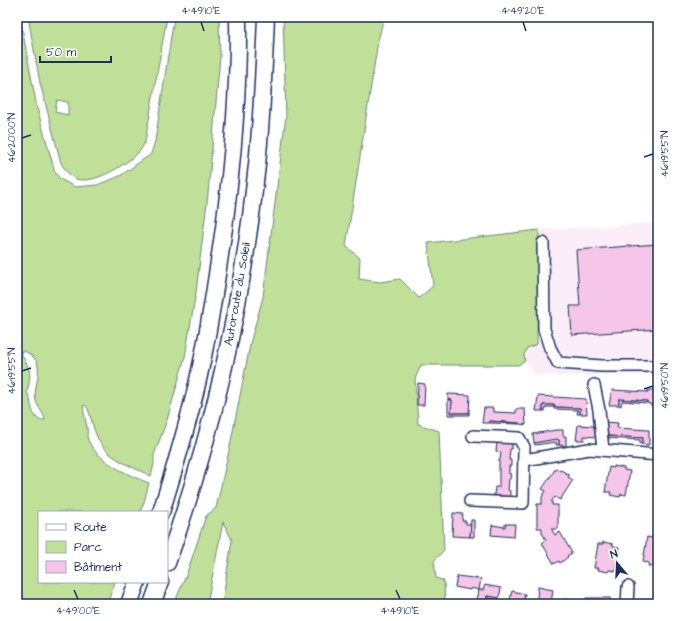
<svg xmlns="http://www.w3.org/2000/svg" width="675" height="621" font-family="'Architects Daughter',sans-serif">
	<rect width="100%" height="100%" fill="#fff"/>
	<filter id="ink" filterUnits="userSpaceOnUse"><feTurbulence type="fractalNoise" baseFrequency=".025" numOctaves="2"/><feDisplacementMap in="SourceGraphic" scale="8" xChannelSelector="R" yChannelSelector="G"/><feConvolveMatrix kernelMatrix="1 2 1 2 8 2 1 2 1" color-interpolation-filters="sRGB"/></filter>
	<g filter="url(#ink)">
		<!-- built -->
		<polygon fill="#fceef8" points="658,223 658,375 536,376 525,361 524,355 527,348 537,344 539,230"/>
		<!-- green -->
		<g fill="#c0e099" stroke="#6e887c" fill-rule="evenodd">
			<path d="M 17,17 L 20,17 L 37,108 L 55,172 L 60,179 L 75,187 L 97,185 L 120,176 L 151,154 L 155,141 L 174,17 L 219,17 L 220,56 L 208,194 L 196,292 L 185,357 L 167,420 L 154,455 L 154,464 L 151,476 C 135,468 110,459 101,444 C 94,434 92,420 88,409 L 85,405 L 83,406 C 84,414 86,421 87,428 C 88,431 87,434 87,437 C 94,460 128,475 149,483 L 144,502 L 140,512 L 39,512 L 39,582 L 115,582 L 107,604 L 17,604 ZM 21,351 C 26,351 28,353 32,356 C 46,367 32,388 36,401 C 38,408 44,413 45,420 L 39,420 C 29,412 33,402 27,392 C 29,384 31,377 29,369 C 27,363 23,359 21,351 Z"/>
			<path d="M 28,17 L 167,17 L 145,142 C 143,146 141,150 138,153 C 125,165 94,185 76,179 C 69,176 64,168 61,163 L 40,83 ZM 57,100 L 68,102 L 68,115 L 55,112 Z"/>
			<polygon points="283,17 384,17 378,41 346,246 360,258 359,279 380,282 400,279 419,298 433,286 428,243 539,230 537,344 527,348 524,355 525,361 518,365 421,365 415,379 418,424 439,431 444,550 434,561 436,578 444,581 445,604 222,604 232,540 223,522 207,604 174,604 187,573 206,516 216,508 230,446 251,340 263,297 286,116"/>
		</g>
		<!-- building -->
		<g fill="#f6c6e8" stroke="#1b2f5e">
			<polygon points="658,244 658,329 572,335 570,306 580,306 576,250"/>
			<polygon points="418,383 425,384 424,405 417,405"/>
			<polygon points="612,390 648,392 648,390 656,390 656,405 650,405 650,404 647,403 647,401 619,399 619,405 609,405"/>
			<polygon points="448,394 470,395 469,413 451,413 452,400 448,400"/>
			<polygon points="538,396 586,399 587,414 580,414 580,408 554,407 554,405 543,405 543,411 536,411"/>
			<polygon points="619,399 647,401 647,403 622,401 621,406 619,405"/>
			<polygon points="448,400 452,400 451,413 469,413 469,415 448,415"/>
			<polygon points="543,405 554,405 554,407 546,407 545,411 543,411"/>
			<polygon points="554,407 580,408 580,414 577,414 578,410 554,409"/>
			<polygon points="484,408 493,408 493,412 516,413 516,409 525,409 526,425 519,424 519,423 489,421 489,423 482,423"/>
			<polygon points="489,421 519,423 519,424 489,423"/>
			<polygon points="605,422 618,423 617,428 649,430 649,445 642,444 643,438 607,436"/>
			<polygon points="578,425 594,426 596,437 584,436 584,440 576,440"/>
			<polygon points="556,430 563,430 563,436 566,436 566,446 559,445 559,440 534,443 533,434"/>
			<polygon points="607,436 643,438 642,444 640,444 640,440 607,438"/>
			<polygon points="556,439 559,440 559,445 556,445 556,442 535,445 534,443"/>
			<polygon points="502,442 512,443 512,449 510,449 509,460 511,460 511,466 509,466 509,474 511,474 510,479 509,479 508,490 510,491 510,497 494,495 495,487 499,487 499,460 500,460 501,452 496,451 497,443 502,443"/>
			<polygon points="614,466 624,468 624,470 630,471 626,495 621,494 620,497 610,495 611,492 605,492 609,467 614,468"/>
			<polygon points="556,468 560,471 561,470 569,475 568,477 573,480 560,500 555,497 552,500 552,505 558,505 558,529 552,529 552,530 555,535 560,532 572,553 567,556 568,557 560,563 559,561 554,564 542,543 546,540 542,533 542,528 537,528 537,504 542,504 542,497 546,491 542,489"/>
			<polygon points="453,513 463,514 462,521 466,521 466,524 471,524 470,537 452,536"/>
			<polygon points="471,520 474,520 474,537 470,537"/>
			<polygon points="505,524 515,524 514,537 491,535 492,525 505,527"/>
			<polygon points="653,536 658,537 658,567 648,566 649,563 643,562 647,537 652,538"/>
			<polygon points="603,542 613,544 613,546 619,547 615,571 609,570 608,572 598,570 599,568 594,568 598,544 603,544"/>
			<polygon points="457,576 481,579 479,590 471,588 470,590 455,587"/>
			<polygon points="485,585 501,588 499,598 487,596 486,602 477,601 479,590 483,590"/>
			<polygon points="538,587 553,590 551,603 536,604 538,597 537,597"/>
			<polygon points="512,591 525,594 523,604 509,604"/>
			<polygon points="487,596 499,598 498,600 487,598"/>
			<rect x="586" y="598" width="24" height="6"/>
			<polygon points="564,599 569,600 569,602 576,604 563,604"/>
		</g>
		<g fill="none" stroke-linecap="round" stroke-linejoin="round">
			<defs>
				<g id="minor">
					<polyline points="543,243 544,329 550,348 558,363 602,366 658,366"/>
					<polyline points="594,385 599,410 603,450"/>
					<polyline points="524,460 589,449 658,455"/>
					<polyline points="470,501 523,503 524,447 519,438 473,436"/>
					<polyline points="627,604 628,587"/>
				</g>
				<g id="highway">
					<path d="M 161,512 C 176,464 191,415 201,366 C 211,320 217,274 224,228 C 233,158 239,88 238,17"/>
					<path d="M 167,563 C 213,434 243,301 257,165 C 262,116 264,66 266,17"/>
					<polyline points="129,604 137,582"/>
					<polyline points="152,604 160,582"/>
				</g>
			</defs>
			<!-- minor casing -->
			<use href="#minor" stroke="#1b2f5e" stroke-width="14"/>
			<!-- highway casing -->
			<use href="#highway" stroke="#1b2f5e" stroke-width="19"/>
			<!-- minor -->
			<use href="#minor" stroke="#fff" stroke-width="11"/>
			<!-- highway -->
			<use href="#highway" stroke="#fff" stroke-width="16"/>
		</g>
	</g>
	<!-- ticks -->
	<path fill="none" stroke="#1b2f5e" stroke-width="1.5" d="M 201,22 L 204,31M 523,22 L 526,31M 22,138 L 31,135M 644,157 L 653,154M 22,371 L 31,368M 644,389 L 653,386M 74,590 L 78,599M 396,590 L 400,599"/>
	<g text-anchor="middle" stroke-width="3" stroke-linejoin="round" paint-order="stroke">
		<!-- street labels -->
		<g font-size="12" fill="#1b2f5e" stroke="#fff">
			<text transform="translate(237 294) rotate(-80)" y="4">Autoroute du Soleil</text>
		</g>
	</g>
	<!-- margin -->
	<rect width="675" height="621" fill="none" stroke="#fff" stroke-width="44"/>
	<!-- legend -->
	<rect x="38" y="511" width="130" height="72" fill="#ffffff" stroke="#a4acbf"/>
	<rect x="46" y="524" width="20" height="6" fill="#ffffff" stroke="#a4acbf"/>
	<text x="74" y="531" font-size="12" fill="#1b2f5e">Route</text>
	<rect x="46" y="541" width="20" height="12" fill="#c0e099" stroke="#a4acbf"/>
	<text x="74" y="551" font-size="12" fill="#1b2f5e">Parc</text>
	<rect x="46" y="561" width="20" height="12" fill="#f6c6e8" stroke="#a4acbf"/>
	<text x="74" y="571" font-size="12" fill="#1b2f5e">Bâtiment</text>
	<!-- north arrow -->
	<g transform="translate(617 563) rotate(341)" stroke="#ffffff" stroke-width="3" paint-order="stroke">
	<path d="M0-3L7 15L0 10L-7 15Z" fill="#1b2f5e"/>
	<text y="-6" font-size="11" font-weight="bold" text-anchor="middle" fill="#1b2f5e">N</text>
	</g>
	<!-- scale -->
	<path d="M40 56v6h71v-6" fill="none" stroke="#1b2f5e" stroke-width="2"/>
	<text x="46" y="56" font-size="12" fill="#1b2f5e" stroke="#ffffff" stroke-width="3" paint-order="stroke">50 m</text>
	<rect x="22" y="22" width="631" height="577" fill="none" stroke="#1b2f5e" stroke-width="1.5"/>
	<g font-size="10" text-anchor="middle" fill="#1b2f5e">
		<text x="201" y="14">4°49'10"E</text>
		<text x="523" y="14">4°49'20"E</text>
		<text transform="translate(11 138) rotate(-90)" y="4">46°20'00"N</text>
		<text transform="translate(664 154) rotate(-90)" y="4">46°19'55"N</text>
		<text transform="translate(11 371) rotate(-90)" y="4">46°19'55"N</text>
		<text transform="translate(664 386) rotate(-90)" y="4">46°19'50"N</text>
		<text x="78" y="614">4°49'00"E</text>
		<text x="400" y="614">4°49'10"E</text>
	</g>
</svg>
